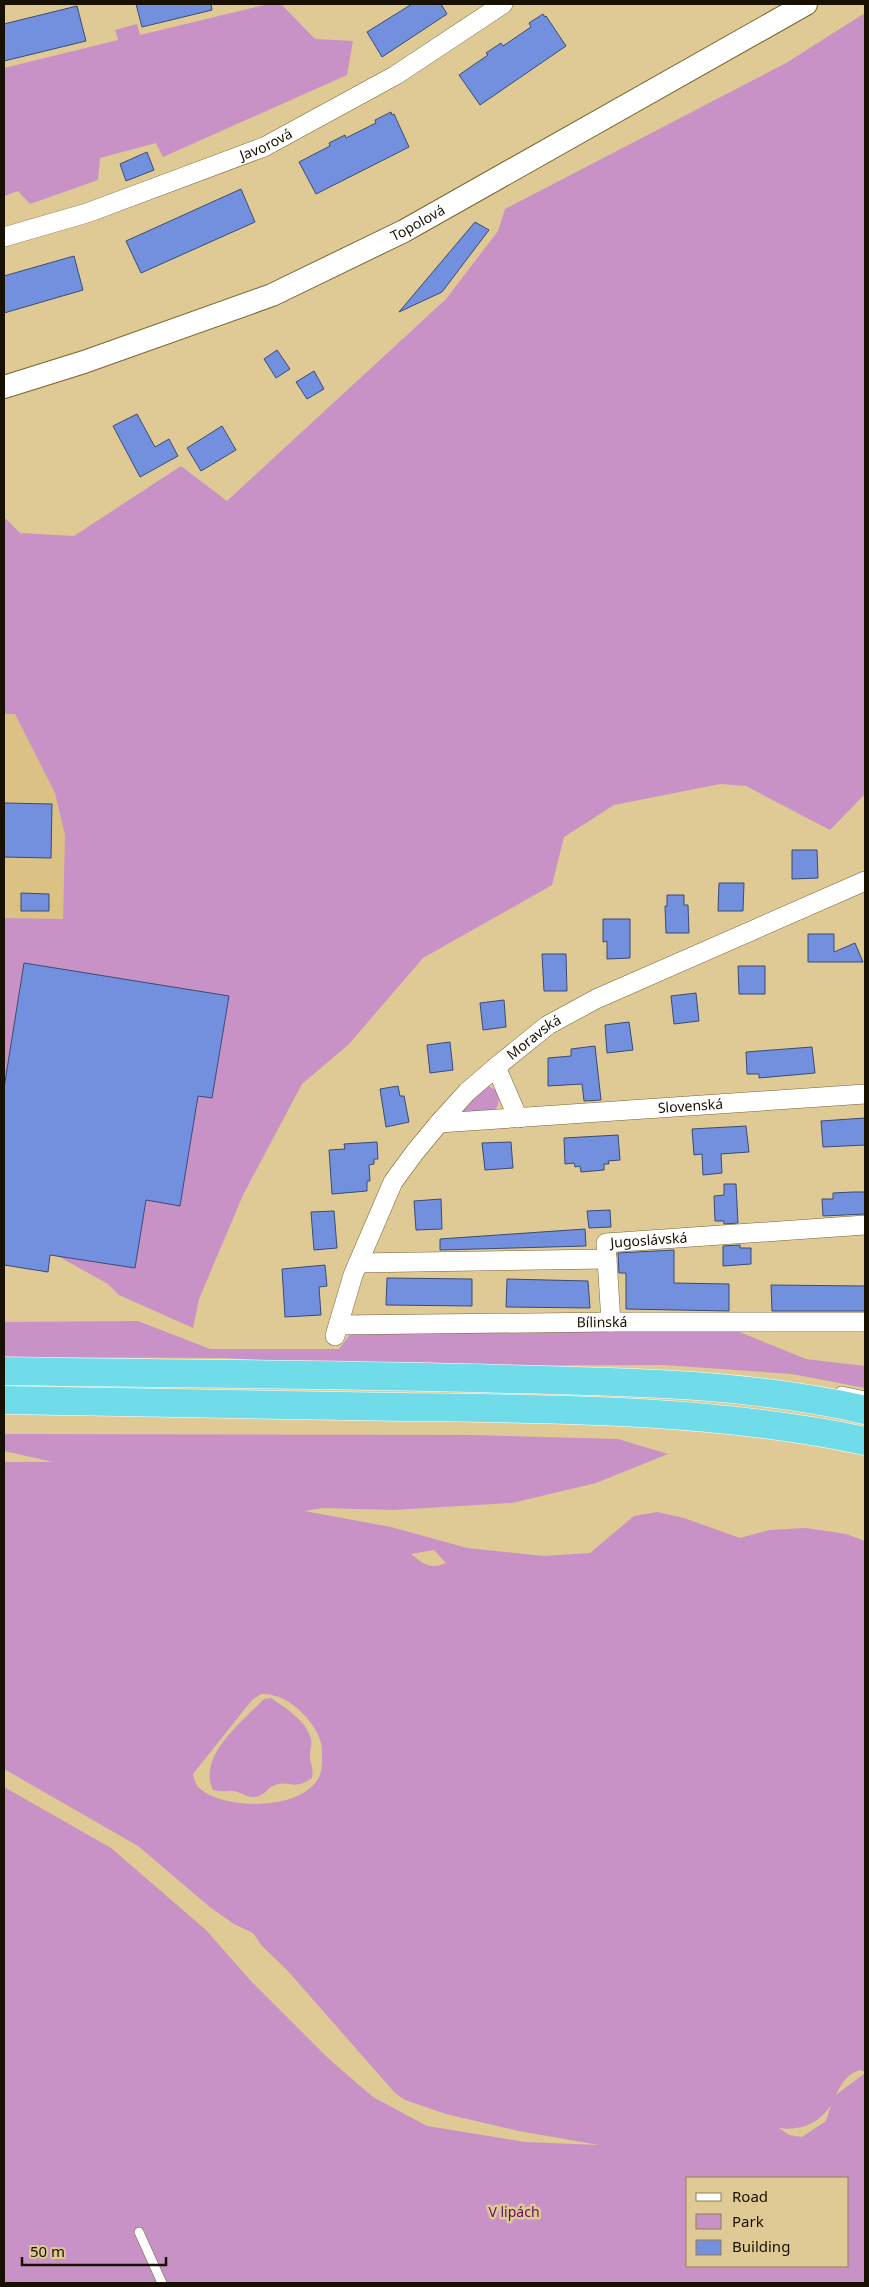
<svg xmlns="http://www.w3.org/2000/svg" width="869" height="2287" font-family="'Noto Sans',sans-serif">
	<rect width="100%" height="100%" fill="#dfc994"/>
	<!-- built -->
	<polygon fill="#dbc184" points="4,714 15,714 55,793 65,835 63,919 4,918"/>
	<!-- green -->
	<g fill="#c892c7" fill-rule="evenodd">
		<polygon points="268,4 281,4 315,39 353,41 347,75 163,157 156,143 100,158 98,180 30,204 18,191 4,196 4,68 118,40 115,30 137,24 140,35"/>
		<polygon points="865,13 865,794 830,830 746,786 720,784 614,805 564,837 552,885 423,958 349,1044 302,1084 243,1195 199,1299 193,1328 119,1295 108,1284 4,1226 4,918 63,919 65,835 55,793 15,714 4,714 4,517 20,533 74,536 181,466 227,501 446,299 498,231 505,209 786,63"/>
		<path d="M 486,1085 L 498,1091 C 500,1101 499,1107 491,1114 L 464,1112 L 463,1107 Z"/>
		<polygon points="138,1321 210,1349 339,1349 354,1329 732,1329 806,1359 865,1366 865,1388 792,1374 664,1365 380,1366 224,1358 4,1357 4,1322"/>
		<path d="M 4,1434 L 472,1435 L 618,1439 L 668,1454 L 596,1483 L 512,1503 L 393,1510 L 323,1508 L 304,1511 L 391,1527 L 467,1548 L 543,1556 L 590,1553 L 634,1516 L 657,1512 L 684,1518 L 740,1538 L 769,1530 L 806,1528 L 846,1534 L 865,1541 L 865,2072 L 861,2070 C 848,2072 841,2084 836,2095 L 865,2073 L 865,2283 L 4,2283 L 4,1787 L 111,1848 L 206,1930 L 250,1980 L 330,2060 L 373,2097 L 427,2126 L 525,2142 L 599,2145 L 519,2131 L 446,2114 L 405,2100 L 395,2093 L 287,1970 L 262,1946 L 253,1933 L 234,1924 L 211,1908 L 138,1846 L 4,1769 L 4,1462 L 53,1462 L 4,1451 ZM 434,1550 L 446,1563 C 431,1570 423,1564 411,1554 ZM 261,1694 C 279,1693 296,1705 307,1718 C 317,1730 323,1741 322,1756 C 322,1762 322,1769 320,1775 C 305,1811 225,1811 199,1788 C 195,1784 194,1778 193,1774 L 252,1700 ZM 831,2105 L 826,2121 L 802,2137 L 789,2135 L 779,2128 C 800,2131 819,2124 831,2105 ZM 688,2178 L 848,2178 L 848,2266 L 688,2266 Z"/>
		<path d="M 271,1698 C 284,1707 305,1720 310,1736 C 313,1743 310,1748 310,1755 C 310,1764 314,1768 312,1778 C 294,1791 290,1780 275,1785 C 269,1787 265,1794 259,1796 C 249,1800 242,1792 233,1791 C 225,1791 221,1792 213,1790 C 197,1756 242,1722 264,1699 Z"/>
	</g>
	<!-- building -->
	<g fill="#7290dd" stroke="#3a4b75">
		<polygon points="136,4 211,4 212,10 142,27"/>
		<polygon points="412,4 441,4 447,14 382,57 367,32"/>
		<polygon points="77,6 86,41 4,61 4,24"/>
		<polygon points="543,14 545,17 546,16 566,46 480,105 459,75 488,55 486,53 501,43 503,46 531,27 529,23"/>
		<polygon points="391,112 392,115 394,114 409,147 316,194 299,162 330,146 329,143 345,135 346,138 376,123 375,120"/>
		<polygon points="147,152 154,170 126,181 120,164"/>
		<polygon points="241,189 255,222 141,273 126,241"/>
		<polygon points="475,222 489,230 442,292 399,312"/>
		<polygon points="74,256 83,290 4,313 4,276"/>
		<polygon points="277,350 290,369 276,378 264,359"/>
		<polygon points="314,371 324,389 307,399 296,382"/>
		<polygon points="137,414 155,447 169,439 178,456 140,477 113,426"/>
		<polygon points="222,426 236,450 201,471 187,448"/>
		<polygon points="4,803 52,804 51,858 4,857"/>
		<polygon points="792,850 817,850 818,878 792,879"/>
		<polygon points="719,883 744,883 743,911 718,911"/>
		<polygon points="21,893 49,894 49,911 21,911"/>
		<polygon points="667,895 684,895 684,905 688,905 689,933 666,933 665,906 667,906"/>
		<polygon points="603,919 630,919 630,958 607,959 607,941 603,942"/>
		<polygon points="808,934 834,934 834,952 855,943 863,962 808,962"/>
		<polygon points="542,954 566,954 567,991 544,991"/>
		<polygon points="24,963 229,996 212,1098 198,1096 180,1206 146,1200 135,1268 50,1255 48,1272 4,1265 4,1088"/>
		<polygon points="738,966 765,966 765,994 739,994"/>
		<polygon points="696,993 699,1021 674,1024 671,996"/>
		<polygon points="504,1000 506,1027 483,1030 480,1003"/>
		<polygon points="629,1022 633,1050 607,1053 605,1025"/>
		<polygon points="450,1042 453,1070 430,1073 427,1045"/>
		<polygon points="595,1046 601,1100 584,1101 582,1084 548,1086 548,1058 571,1056 571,1049"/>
		<polygon points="812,1047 815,1073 759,1078 759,1074 747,1074 746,1052"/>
		<polygon points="398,1086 400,1096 404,1096 409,1122 386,1127 380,1089"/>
		<polygon points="865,1118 865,1145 823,1147 821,1121"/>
		<polygon points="746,1126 749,1152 721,1154 722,1173 703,1175 702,1154 694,1155 692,1129"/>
		<polygon points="618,1135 620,1160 608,1161 609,1164 604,1164 604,1170 581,1172 580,1166 575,1167 574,1163 565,1164 564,1138"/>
		<polygon points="377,1142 378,1159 374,1159 374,1164 369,1165 370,1181 367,1181 367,1191 332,1194 329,1150 345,1149 344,1144"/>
		<polygon points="511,1142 513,1168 485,1170 482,1143"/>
		<polygon points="724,1184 736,1184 738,1223 724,1224 724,1221 715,1221 714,1196 724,1195"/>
		<polygon points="853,1192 865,1192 865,1214 823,1216 822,1199 833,1199 833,1193"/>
		<polygon points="441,1199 442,1229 416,1230 414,1201"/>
		<polygon points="610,1210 611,1227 589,1228 587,1211"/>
		<polygon points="334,1211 337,1248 314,1250 311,1212"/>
		<polygon points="585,1229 586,1246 440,1250 440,1239"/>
		<polygon points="740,1245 740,1248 751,1248 751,1264 723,1266 723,1246"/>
		<polygon points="674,1250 674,1283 729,1284 729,1311 626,1309 626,1273 619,1273 618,1253"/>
		<polygon points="325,1265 327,1286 319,1287 321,1315 285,1317 282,1269"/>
		<polygon points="387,1278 472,1279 472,1306 386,1305"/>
		<polygon points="507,1279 588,1281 590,1308 506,1307"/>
		<polygon points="771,1285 865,1286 865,1311 772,1311"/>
	</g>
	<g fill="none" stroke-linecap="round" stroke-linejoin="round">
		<defs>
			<g id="service">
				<polyline points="841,1391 865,1396"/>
				<polyline points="139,2232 162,2283"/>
			</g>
			<g id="minor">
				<path id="s1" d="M 4,237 L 87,213 L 264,147 L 396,75 L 503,4"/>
				<polyline points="496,1067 518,1118"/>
				<path id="s2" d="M 439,1123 L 865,1094"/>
				<polyline points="607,1259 611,1322"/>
				<path id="s3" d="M 358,1263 L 607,1259 L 606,1243 L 865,1225"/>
				<path id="s4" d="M 338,1325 L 611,1322 L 865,1322"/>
				<path id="s5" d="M 335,1336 L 353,1275 L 393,1182 L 415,1152 L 439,1123 L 467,1092 L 496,1067 L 548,1025 L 596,999 L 865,881"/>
			</g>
			<g id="tertiary">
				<path id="s6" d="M 4,387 L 84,362 L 272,295 L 404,231 L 806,4"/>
			</g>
			<g id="trunk">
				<path d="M 4,1371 C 171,1374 339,1374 507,1379 C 627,1382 748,1383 865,1410"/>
				<path d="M 4,1400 C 137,1402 270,1405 403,1407 C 557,1409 713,1409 865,1441"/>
			</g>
		</defs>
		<!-- service casing -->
		<use href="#service" stroke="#786432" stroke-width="10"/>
		<!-- minor casing -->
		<use href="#minor" stroke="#786432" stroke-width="20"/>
		<!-- tertiary casing -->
		<use href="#tertiary" stroke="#786432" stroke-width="24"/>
		<!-- trunk casing -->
		<use href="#trunk" stroke="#fff" stroke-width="29"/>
		<!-- service -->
		<use href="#service" stroke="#fff" stroke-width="9"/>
		<!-- minor -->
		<use href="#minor" stroke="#fff" stroke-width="19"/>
		<!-- tertiary -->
		<use href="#tertiary" stroke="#fff" stroke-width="22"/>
		<!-- trunk -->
		<use href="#trunk" stroke="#70dcea" stroke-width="28"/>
	</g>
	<g text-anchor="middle" stroke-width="5" stroke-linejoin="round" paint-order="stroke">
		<!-- street labels -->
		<g font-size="14" fill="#181000" stroke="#dfc994">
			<text dy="5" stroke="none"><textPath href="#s1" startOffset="278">Javorová</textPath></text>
			<text dy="5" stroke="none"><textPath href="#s6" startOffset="446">Topolová</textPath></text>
			<text dy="5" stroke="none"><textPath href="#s5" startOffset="368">Moravská</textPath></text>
			<text dy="5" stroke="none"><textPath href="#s2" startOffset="252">Slovenská</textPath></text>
			<text dy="5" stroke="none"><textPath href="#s3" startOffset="308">Jugoslávská</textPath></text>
			<text dy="5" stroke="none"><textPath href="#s4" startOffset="264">Bílinská</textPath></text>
		</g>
		<!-- park labels -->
		<g font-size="14" fill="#620f64" stroke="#dfc994">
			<text x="514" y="2217">V lipách</text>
		</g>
	</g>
	<!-- border -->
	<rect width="869" height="2287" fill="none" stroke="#181000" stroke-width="10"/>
	<!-- legend -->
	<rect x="686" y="2177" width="162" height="90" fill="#dfc994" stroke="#8f7f59"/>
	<rect x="696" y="2193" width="25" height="8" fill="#ffffff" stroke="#8f7f59"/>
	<text x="732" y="2202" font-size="15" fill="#181000">Road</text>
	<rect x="696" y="2214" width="25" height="15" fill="#c892c7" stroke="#8f7f59"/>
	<text x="732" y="2227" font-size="15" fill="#181000">Park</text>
	<rect x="696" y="2240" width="25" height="15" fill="#7290dd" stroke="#8f7f59"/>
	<text x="732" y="2252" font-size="15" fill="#181000">Building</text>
	<!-- scale -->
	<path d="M22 2257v8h144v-8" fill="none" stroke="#181000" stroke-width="2.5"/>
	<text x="30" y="2257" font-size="15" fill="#181000" stroke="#dfc994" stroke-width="4" paint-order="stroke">50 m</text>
</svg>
